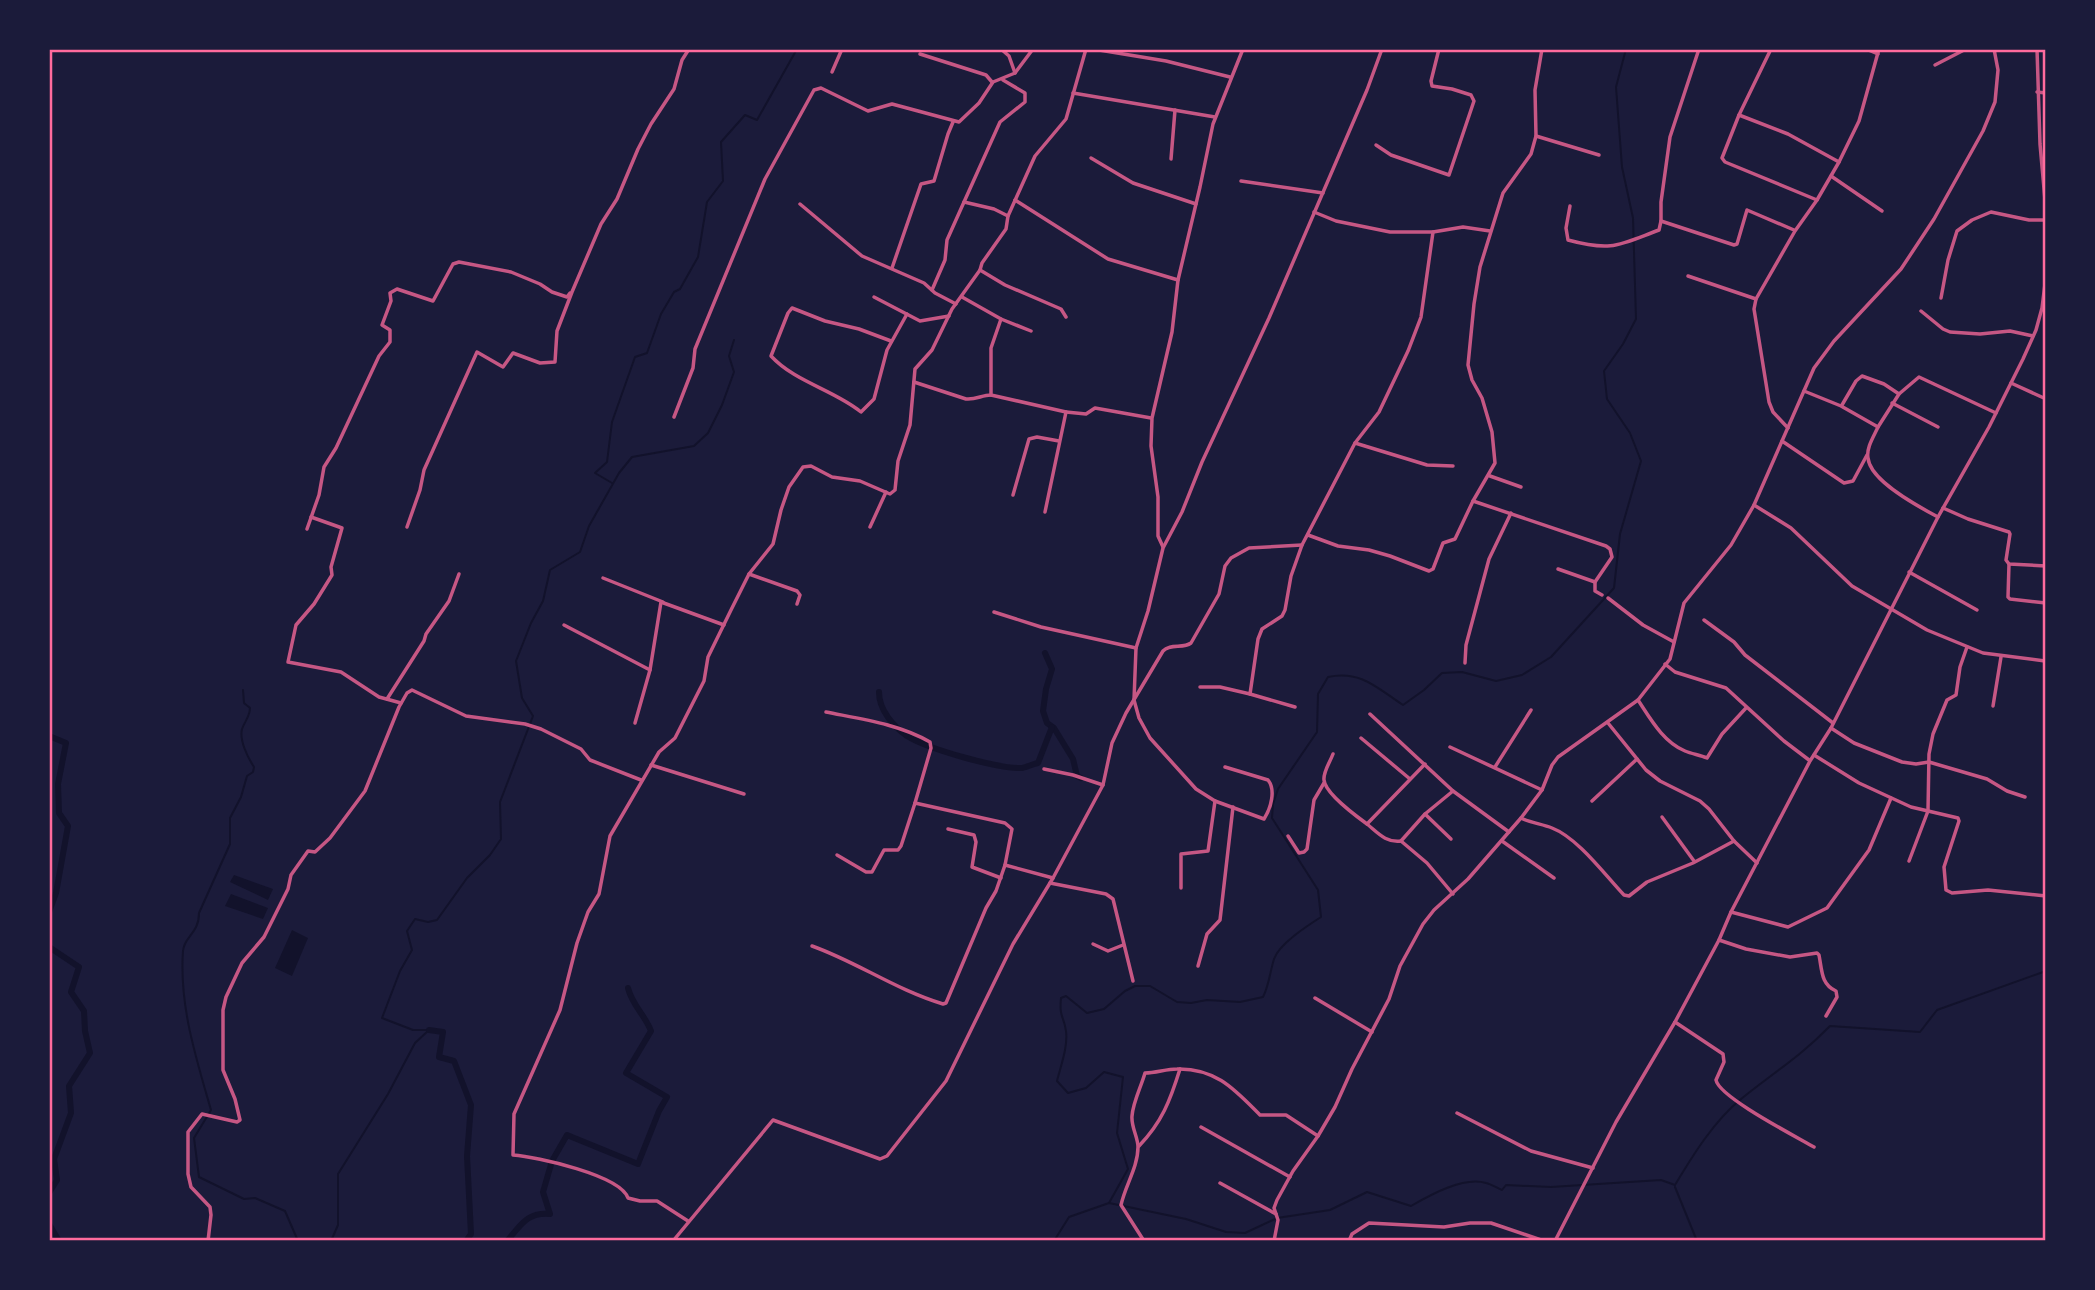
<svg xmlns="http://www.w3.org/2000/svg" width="2095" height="1290" font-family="'PT Sans',sans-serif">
	<rect width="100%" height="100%" fill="#1b1b3a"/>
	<!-- water -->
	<g fill="#12122b">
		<polygon points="234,875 273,889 268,900 230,882"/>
		<polygon points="231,894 268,908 263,919 225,906"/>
		<polygon points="292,930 308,938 292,976 275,968"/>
	</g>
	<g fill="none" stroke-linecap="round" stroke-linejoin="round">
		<!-- stream -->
		<g stroke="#12122b" stroke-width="2">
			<polyline points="612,483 595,473 607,462 612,422 635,357 647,353 661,314 674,292 680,289 698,257 707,202 723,181 721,142 745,115 757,120 797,49"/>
			<path d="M 243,690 L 244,703 L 250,708 C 250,716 245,721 242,729 C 239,740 248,758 254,767 L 253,772 L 247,776 L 241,797 L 230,818 L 230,844 L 199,913 C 199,934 184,936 183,951 C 179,1005 196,1058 211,1110 L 194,1138 L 199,1177 L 244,1199 L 255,1198 L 285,1211 L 298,1241"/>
			<polyline points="1675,1187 1697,1241"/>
			<path d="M 1109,1203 L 1128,1169 L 1117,1133 L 1123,1077 L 1104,1072 L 1086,1088 L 1068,1093 L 1057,1081 C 1061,1065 1068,1047 1066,1031 C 1064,1016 1059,1018 1061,998 L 1066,996 L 1087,1013 L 1104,1009 L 1125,991 L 1135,986 L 1150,986 L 1177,1002 L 1191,1003 L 1207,1000 L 1240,1002 L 1263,997 C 1269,985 1270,972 1274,959 C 1279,944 1307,926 1321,917 L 1318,890 L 1272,818 L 1273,804 L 1278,789 L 1317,732 L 1318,694 L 1328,677 C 1361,670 1377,688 1403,705 L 1424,690 L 1442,673 L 1462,672 L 1496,681 L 1522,675 L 1551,657 L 1614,588 L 1620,534 L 1641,461 L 1630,433 L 1607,399 L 1604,371 L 1623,344 L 1636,319 L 1633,218 L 1622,167 L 1616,87 L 1626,49"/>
			<polyline points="331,1241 338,1225 338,1174 388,1094 415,1043 429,1030 413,1030 382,1018 400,971 412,950 407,931 415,919 428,922 437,920 467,878 490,855 501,839 500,802 533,716 522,698 516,661 531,623 543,601 550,570 580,552 589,526 619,473 632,457 694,446 708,433 722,405 734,372 729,356 734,340"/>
			<path d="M 1054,1241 L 1069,1217 L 1109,1203 L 1186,1219 L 1226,1232 L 1245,1233 L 1277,1218 L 1330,1210 L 1367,1192 L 1411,1206 C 1430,1195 1464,1176 1486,1183 C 1491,1184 1497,1188 1502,1190 L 1506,1185 L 1551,1187 L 1661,1180 L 1675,1185 C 1693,1155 1714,1121 1741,1099 C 1773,1073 1801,1056 1830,1026 L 1920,1032 L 1937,1010 L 2046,971"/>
		</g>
		<!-- canal -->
		<g stroke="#12122b" stroke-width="6">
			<polyline points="1045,653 1052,669 1046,689 1043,711 1047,723 1054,728 1073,759 1077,776 1081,778"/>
			<path d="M 879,692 C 879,710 893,726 907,736 C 928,749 998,769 1022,768 C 1027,767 1033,764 1038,763 L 1052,727"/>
			<polyline points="49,736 66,743 58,784 59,813 68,826 56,893 49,912"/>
			<polyline points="49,944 49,947 79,967 71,992 84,1011 85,1031 90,1053 69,1086 71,1113 54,1159 57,1180 49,1193"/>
			<polyline points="429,1030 443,1032 439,1057 454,1061 471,1105 467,1156 471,1234 466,1241"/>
			<polyline points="49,1224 59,1241"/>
			<path d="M 507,1241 C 521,1225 527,1212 550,1214 L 543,1192 L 552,1161 L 567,1135 L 638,1164 L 659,1111 L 667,1097 L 626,1073 L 651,1031 C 645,1015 632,1005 628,988"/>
		</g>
		<!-- minor -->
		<g stroke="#c65784" stroke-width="3.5">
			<polyline points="1001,49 1009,56 1015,73"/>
			<polyline points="1093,49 1166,61 1230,77"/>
			<polyline points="1542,49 1535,90 1536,136 1531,154 1503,193 1480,267 1474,304 1468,365 1472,380 1482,398 1492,432 1495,463 1473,501 1606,546 1610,549 1612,557 1595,582 1595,591 1602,595"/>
			<polyline points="1771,49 1739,115 1722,158 1725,162 1817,200"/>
			<polyline points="1866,49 1878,54"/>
			<polyline points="2037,49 2040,144 2046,211"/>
			<polyline points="920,54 986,75 992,82"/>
			<polyline points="1935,65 1966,49"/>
			<polyline points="832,72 842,49"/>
			<polyline points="1003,80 1025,93 1025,102 1000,122 964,202 994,209 1008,216"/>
			<polyline points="2037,92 2046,93"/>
			<polyline points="1073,93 1215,117"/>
			<polyline points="1739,115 1788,134 1839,162"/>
			<polyline points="1536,136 1599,155"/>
			<polyline points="1376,145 1391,155 1449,175 1474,101 1471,95 1452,89 1432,86 1431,81 1439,49"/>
			<polyline points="1091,158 1133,183 1196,204"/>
			<polyline points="1171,159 1175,110"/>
			<polyline points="1831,176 1882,211"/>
			<polyline points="1241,181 1323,193"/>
			<polyline points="1015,200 1108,259 1178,280"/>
			<polyline points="800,204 862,256 924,283 935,293 956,304"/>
			<path d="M 1570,206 L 1566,228 L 1568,240 C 1612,252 1619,245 1659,230 L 1661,221 L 1661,202 L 1670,137 L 1699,49"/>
			<polyline points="1314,212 1336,221 1390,232 1433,232 1463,227 1490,231"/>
			<polyline points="1661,221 1734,245 1737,244 1747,210 1794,230"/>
			<polyline points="892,268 921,184 934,181 948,134 953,122"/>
			<polyline points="980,270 1005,285 1061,309 1066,317"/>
			<polyline points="1688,276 1756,299"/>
			<polyline points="932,290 945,260 947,240 964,202"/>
			<polyline points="874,297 920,321 949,316"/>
			<polyline points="962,297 1001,319 991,348 991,395 1066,412 1045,512"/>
			<polyline points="1941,298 1948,260 1957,231 1972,220 1991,212 2029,220 2046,220"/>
			<polyline points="1921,311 1943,329 1950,332 1980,334 2010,331 2033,336"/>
			<polyline points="1001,319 1031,331"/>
			<path d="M 891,341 L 859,329 L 825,321 L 792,308 L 788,313 L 771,356 C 795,382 834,390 861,412 L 874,399 L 887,350 L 907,314"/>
			<path d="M 914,382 L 966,399 C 976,400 982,395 991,395"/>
			<polyline points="2011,383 2046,399"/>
			<path d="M 1804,391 L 1841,406 L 1878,427 C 1874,436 1866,448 1868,458 C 1870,481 1919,507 1938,517"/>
			<polyline points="1892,403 1938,427"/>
			<polyline points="1842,405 1856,381 1862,376 1884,384 1899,394 1919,377 1996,413"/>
			<polyline points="1066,412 1086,414 1095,408 1151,418"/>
			<polyline points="674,417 693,368 695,349 765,179 814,90 821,88 868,111 892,104 959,122 979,103 993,82 1015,73 1033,49"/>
			<polyline points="1878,427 1899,394"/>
			<polyline points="1788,428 1773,412 1769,402 1754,309 1756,299 1795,231 1817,200 1839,162 1859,121 1879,49"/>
			<polyline points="1782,441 1844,483 1853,481 1867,455"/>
			<polyline points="1355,443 1427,465 1453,466"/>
			<polyline points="1490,476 1521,487"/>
			<polyline points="1013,495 1029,439 1037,437 1059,441"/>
			<polyline points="1754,505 1791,528 1852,586 1927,630 1983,653 2045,661 2046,675"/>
			<polyline points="1943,508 1968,519 2009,532 2010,534 2006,560 2009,564 2046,566"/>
			<polyline points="311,517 342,528 331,567 332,575 314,604 296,625 288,662 341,672 379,697 401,703"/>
			<polyline points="407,527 420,490 424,470 477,352 503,367 513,353 540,363 555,362 557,331 572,292 601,224 617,199 638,149 651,124 674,89 682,60 689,49"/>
			<polyline points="870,527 886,492"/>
			<polyline points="307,529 319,495 324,467 336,448 379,356 390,342 390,330 382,325 391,301 390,293 397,289 433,301 453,264 459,262 511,272 540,284 552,292 567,297 570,293"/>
			<polyline points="1308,535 1338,546 1369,550 1390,556 1429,571 1433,569 1443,543 1455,539 1473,501"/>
			<polyline points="1163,547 1158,536 1158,497 1151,446 1152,418 1172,332 1178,280 1200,187 1213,124 1243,49"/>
			<polyline points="2009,564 2008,597 2010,599 2046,603"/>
			<polyline points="1558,569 1595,582"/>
			<polyline points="1909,572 1977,610"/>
			<polyline points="749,574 797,591 800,595 797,604"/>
			<polyline points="603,578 663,602"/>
			<polyline points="1608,598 1643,625 1674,642"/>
			<polyline points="994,612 1041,627 1136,648"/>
			<polyline points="1704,620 1734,642 1745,655 1833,723"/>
			<polyline points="564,625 650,670 661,602 724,625"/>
			<polyline points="1465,663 1466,645 1489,559 1511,513"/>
			<polyline points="1665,664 1675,672 1726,688 1784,741 1809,760"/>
			<polyline points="1200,687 1220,687 1250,694 1258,639 1262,629 1282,616 1285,610 1291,576 1302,545 1355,443 1379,412 1408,351 1421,317 1433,232"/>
			<polyline points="1250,694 1295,707"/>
			<polyline points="387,699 424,641 426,634 449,601 459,574"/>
			<path d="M 1638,700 C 1650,718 1663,742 1685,751 C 1692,754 1700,755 1707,758 L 1722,734 L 1746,708"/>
			<polyline points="1993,706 2001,657"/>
			<path d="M 826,712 C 861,719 899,724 930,742 L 931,748 L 915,803"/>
			<polyline points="1370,714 1453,791 1509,832"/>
			<polyline points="635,723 650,670"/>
			<polyline points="1608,723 1646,770 1660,781 1700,801 1709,809 1734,841 1757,863"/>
			<polyline points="1831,728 1854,743 1902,762 1916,764 1929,762 1987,779 2007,791 2025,797"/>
			<polyline points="1361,738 1410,779"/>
			<polyline points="1450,747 1542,790"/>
			<path d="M 1333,754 C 1330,762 1323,772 1324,780 C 1325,793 1356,816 1367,824 L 1425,764"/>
			<polyline points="1814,755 1859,783 1911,807 1958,818 1959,821 1944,867 1946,890 1952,893 1988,890 2046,896"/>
			<polyline points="651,765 744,794"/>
			<path d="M 1225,767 L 1268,780 C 1276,790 1271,808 1264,819 L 1215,801 L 1196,789 L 1150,738 L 1139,718 L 1134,700 L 1136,648 L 1148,611 L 1163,548 L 1182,512 L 1202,462 L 1269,318 L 1367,90 L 1382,49"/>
			<polyline points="1495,767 1531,710"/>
			<polyline points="1044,769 1073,775 1103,785"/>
			<polyline points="1592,801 1637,759"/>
			<polyline points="1425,814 1451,839"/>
			<polyline points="1662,817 1694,861"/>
			<path d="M 1521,818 C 1531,823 1542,824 1552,828 C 1578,838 1605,875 1624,895 L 1629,896 L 1647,882 L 1693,863 L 1734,841"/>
			<path d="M 1367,824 C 1378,833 1386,843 1401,841"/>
			<polyline points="948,829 974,835 976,842 972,867 1001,878"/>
			<polyline points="1288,836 1299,853 1304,852 1307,849 1314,800 1324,783"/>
			<polyline points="1502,841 1554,878"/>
			<polyline points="1909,861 1928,811 1929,754 1933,734 1947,700 1956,695 1960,667 1967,647"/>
			<polyline points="1005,865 1053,878"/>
			<polyline points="1050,883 1106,894 1113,899 1133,981"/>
			<polyline points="1181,888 1181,854 1208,851 1215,801"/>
			<polyline points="1453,894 1427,863 1401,841 1425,814 1453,791"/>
			<polyline points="1731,912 1788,927 1827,908 1869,850 1891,798"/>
			<path d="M 1719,940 L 1746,949 L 1790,957 L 1817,953 L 1819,955 C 1822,970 1821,985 1836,991 L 1837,997 L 1826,1016"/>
			<polyline points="1093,944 1108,951 1123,945"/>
			<path d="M 812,946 C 857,962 896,990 943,1004 L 946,1003 L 986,908 L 996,891 L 1005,865 L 1012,829 L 1005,823 L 915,803 L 901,846 L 898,850 L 884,850 L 872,872 L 866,872 L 837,855"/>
			<polyline points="1198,966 1207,934 1220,920 1233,807"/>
			<polyline points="1315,998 1372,1032"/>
			<path d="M 1675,1022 L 1723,1054 L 1724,1062 L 1716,1080 C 1719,1097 1795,1136 1814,1147"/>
			<polyline points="1457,1113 1531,1151 1593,1168"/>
			<polyline points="1201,1127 1290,1177"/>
			<path d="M 1139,1146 C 1162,1122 1170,1101 1180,1069"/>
			<polyline points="1220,1183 1276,1214"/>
			<path d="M 688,1221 L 657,1201 L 640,1201 L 628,1198 C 620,1175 537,1157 513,1155 L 514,1114 L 560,1010 L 577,943 L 588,912 L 599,894 L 610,836 L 659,752 L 675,738 L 704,681 L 708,657 L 731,610 L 749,574 L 773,544 L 781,510 L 789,487 L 803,467 L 811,466 L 832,477 L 860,481 L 890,494 L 895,490 L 898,461 L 910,425 L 915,369 L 932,350 L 952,309 L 980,270 L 982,263 L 1006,229 L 1008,216 L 1035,156 L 1066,119 L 1086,49"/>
			<polyline points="208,1241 211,1215 210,1207 191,1187 188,1174 188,1132 202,1114 237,1122 240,1120 235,1099 223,1070 223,1010 226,997 242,963 264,937 288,889 291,875 308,851 315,852 330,838 365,791 399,707 407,693 412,690 466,716 525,724 541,729 581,749 590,760 641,780"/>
			<path d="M 673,1241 L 773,1120 L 880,1159 L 887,1156 L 946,1081 L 1013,944 L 1053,878 L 1103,785 L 1112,743 L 1126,713 L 1163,651 C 1170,643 1183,649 1191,643 L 1219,594 L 1225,566 L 1231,558 L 1249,548 L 1302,545"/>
			<path d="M 1144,1241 L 1121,1205 C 1125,1186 1138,1167 1138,1147 C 1138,1137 1131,1127 1132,1116 C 1133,1102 1141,1087 1145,1073 C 1156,1073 1166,1069 1177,1069 C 1216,1068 1235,1090 1260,1115 L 1286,1115 L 1318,1136"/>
			<polyline points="1274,1241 1278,1220 1274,1208 1277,1200 1293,1171 1318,1136 1335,1107 1352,1069 1389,999 1400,966 1423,924 1434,910 1468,879 1521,818 1542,790 1552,765 1558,757 1638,700 1670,659 1684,603 1731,545 1754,505 1814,368 1834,341 1901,269 1934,219 1983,131 1995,102 1998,70 1994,49"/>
			<polyline points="1349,1241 1352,1234 1369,1223 1444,1227 1470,1223 1491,1223 1544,1241"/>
			<polyline points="1555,1241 1616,1122 1675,1022 1719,940 1731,912 1810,761 1831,728 1938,517 1989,427 2023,359 2036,330 2042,308 2046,276"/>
		</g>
	</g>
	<!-- border -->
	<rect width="2095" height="1290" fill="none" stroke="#1b1b3a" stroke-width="102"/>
	<rect x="51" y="51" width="1993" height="1188" fill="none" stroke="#ff6b9d" stroke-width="2.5"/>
</svg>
